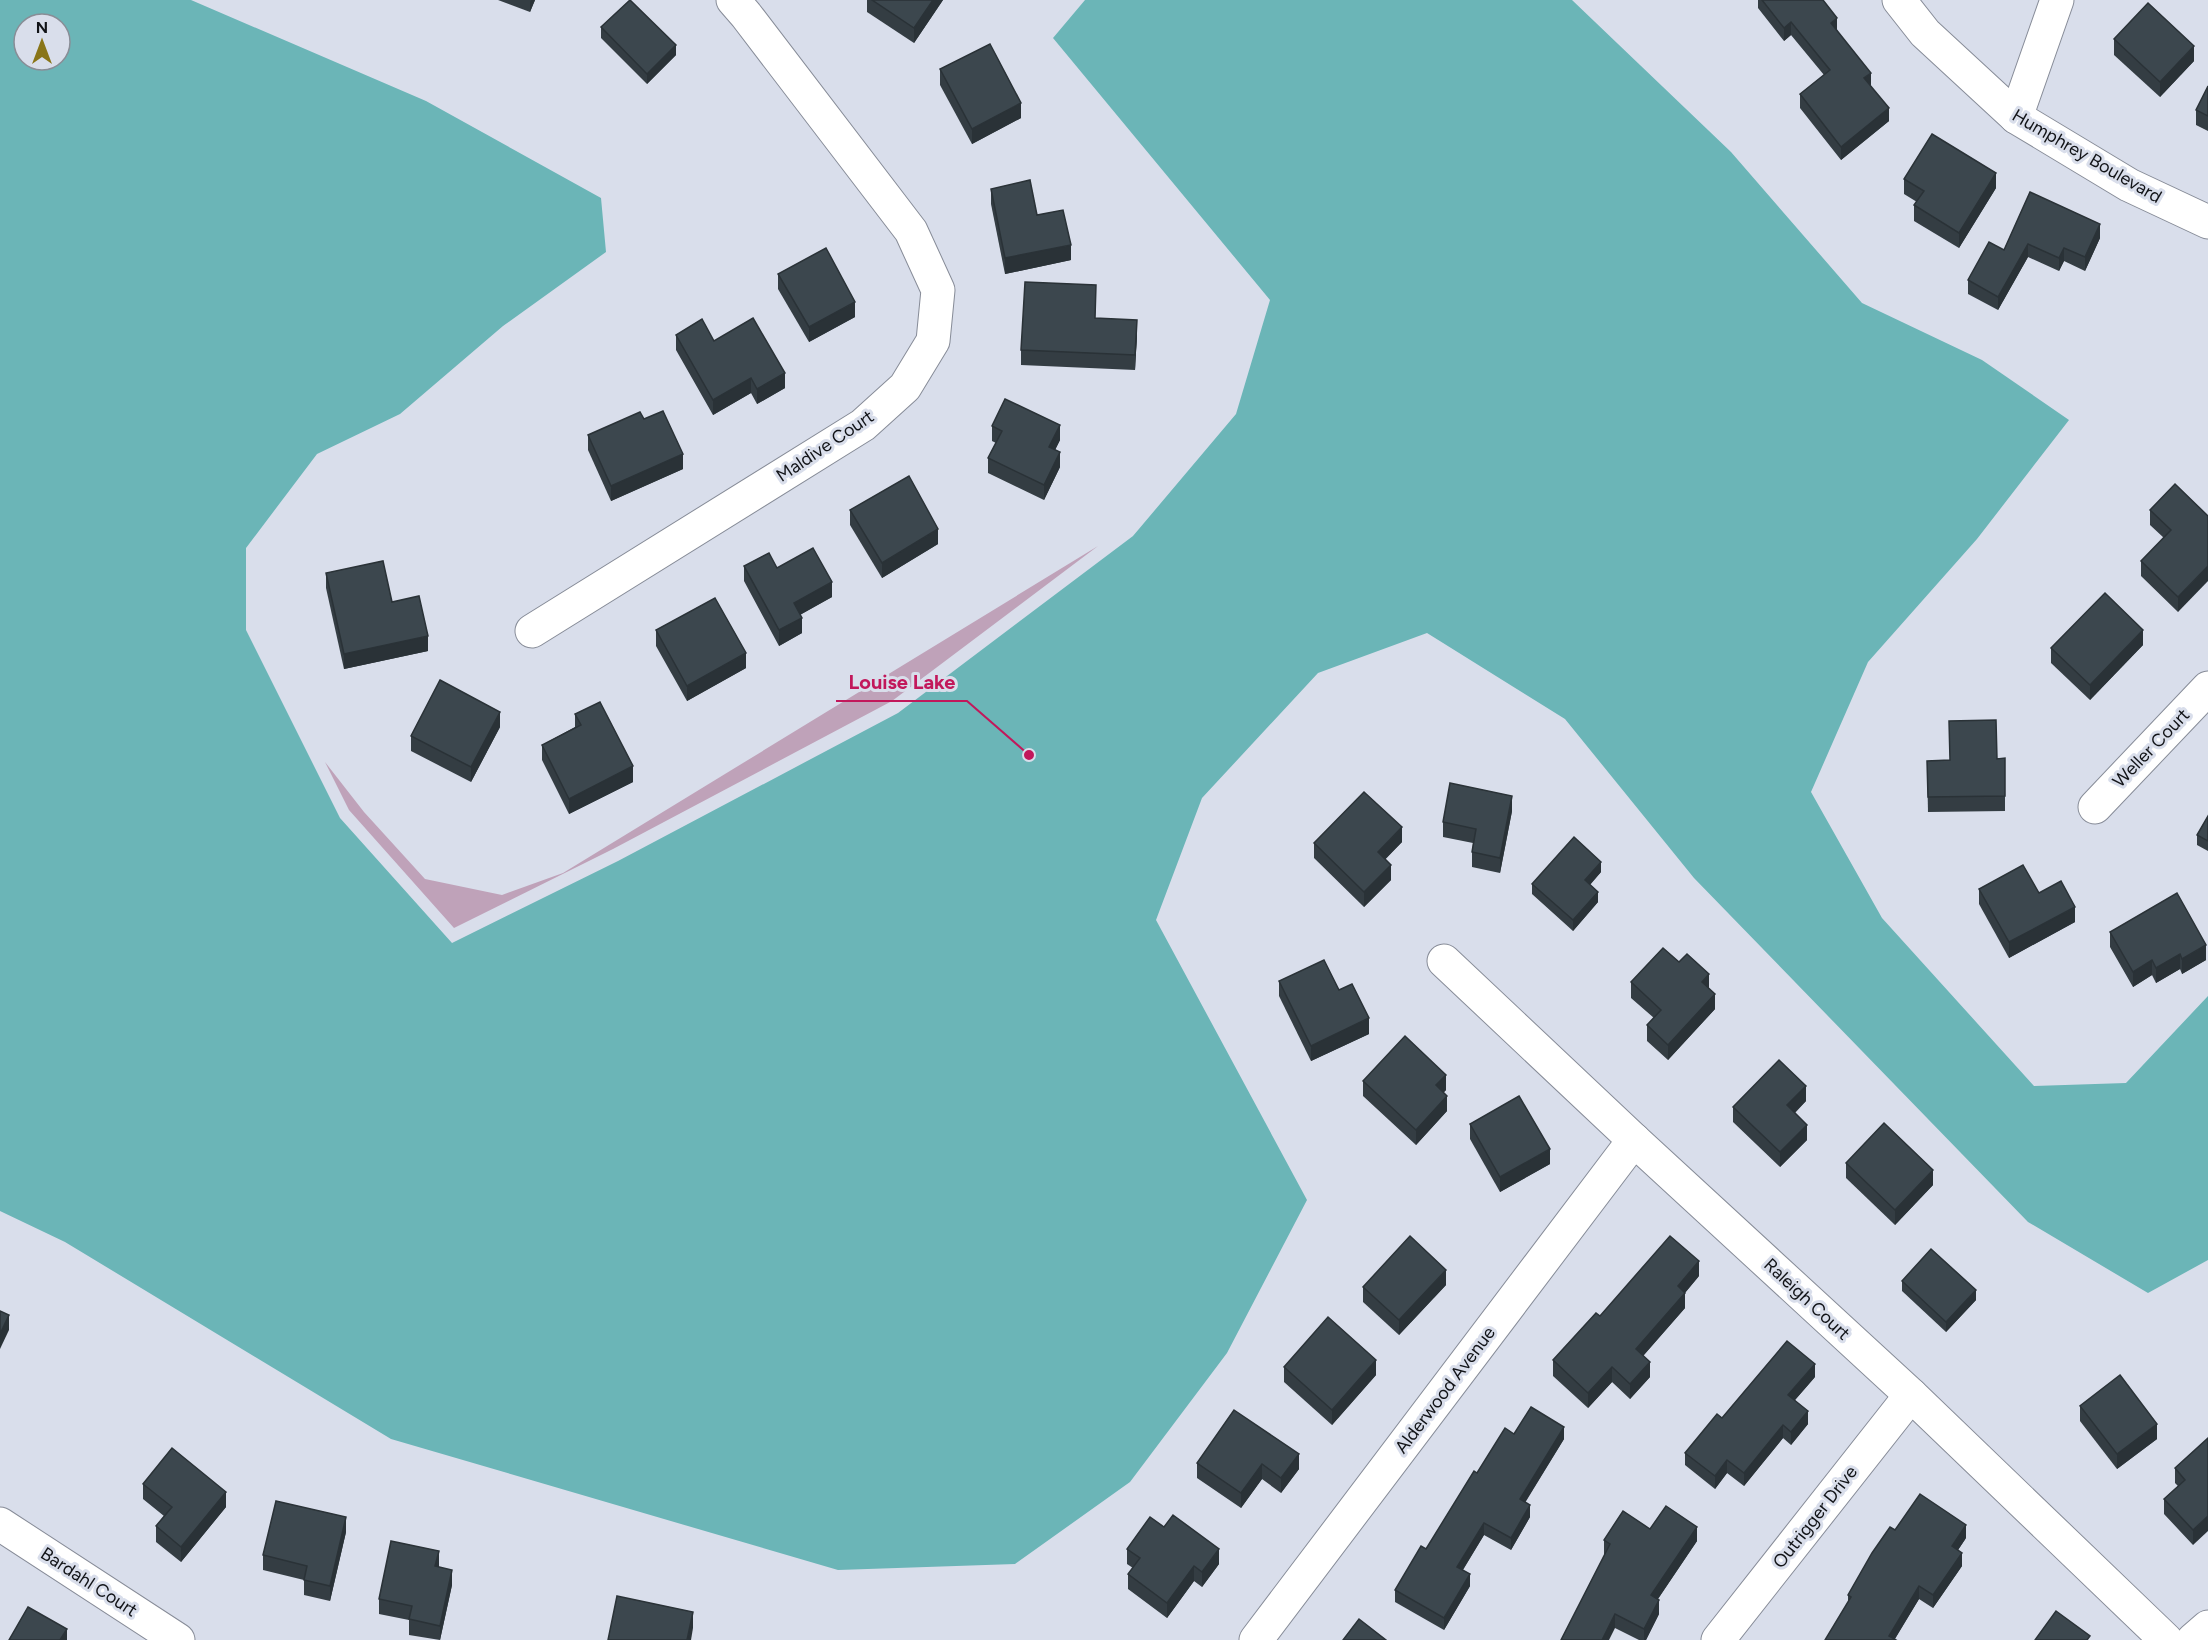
<svg xmlns="http://www.w3.org/2000/svg" width="2208" height="1640" font-family="Figtree,sans-serif">
	<rect width="100%" height="100%" fill="#d9deeb"/>
	<!-- green -->
	<polygon fill="#bfa2b9" points="1098,546 892,701 613,849 454,928 349,810 325,762 364,812 425,879 502,895 563,873"/>
	<!-- water -->
	<path fill="#6bb5b7" fill-rule="evenodd" d="M 0,0 L 191,0 L 426,101 L 601,198 L 606,252 L 503,326 L 400,414 L 317,454 L 246,548 L 246,630 L 340,818 L 452,943 L 618,861 L 898,713 L 1133,536 L 1236,414 L 1270,300 L 1053,38 L 1085,0 L 1572,0 L 1731,152 L 1862,303 L 1982,360 L 2069,420 L 1977,539 L 1868,662 L 1811,792 L 1882,918 L 2034,1086 L 2126,1083 L 2208,996 L 2208,1260 L 2148,1293 L 2028,1222 L 1694,878 L 1565,719 L 1427,633 L 1318,673 L 1202,798 L 1156,920 L 1307,1200 L 1227,1353 L 1130,1482 L 1015,1564 L 838,1570 L 391,1439 L 65,1242 L 0,1211 ZM 24,24 L 60,24 L 60,60 L 24,60 Z"/>
	<g fill="none" stroke-linecap="round" stroke-linejoin="round">
		<defs>
			<g id="minor">
				<polyline points="1899,0 1925,33 2016,117 2129,185 2208,222"/>
				<polyline points="2016,117 2057,0"/>
				<polyline points="532,631 863,425 905,387 933,341 938,290 911,231 746,15 733,0"/>
				<polyline points="2095,807 2208,688"/>
				<polyline points="1444,961 1634,1140 1911,1395 2166,1640"/>
				<polyline points="0,1524 178,1640"/>
				<polyline points="1256,1640 1634,1140"/>
				<polyline points="1718,1640 1911,1395"/>
				<polyline points="2193,1640 2208,1627"/>
			</g>
		</defs>
		<!-- minor casing -->
		<use href="#minor" stroke="#878c98" stroke-width="35"/>
		<!-- minor -->
		<use href="#minor" stroke="#fff" stroke-width="33"/>
	</g>
	<!-- wall -->
	<g fill="#343d43">
		<polygon points="498,0 535,0 530,12"/>
		<polygon points="867,0 943,0 914,43 867,12"/>
		<polygon points="1758,0 1823,0 1837,30 1871,86 1889,121 1841,160 1800,108 1800,94 1824,75 1791,35 1784,41 1758,8"/>
		<polygon points="601,27 676,55 647,84 601,38"/>
		<polygon points="2114,39 2194,61 2160,97 2114,55"/>
		<polygon points="940,69 1021,118 972,144 940,85"/>
		<polygon points="2208,86 2208,131 2196,125 2196,110"/>
		<polygon points="1904,179 1996,188 1959,248 1914,221 1914,205 1917,202 1904,194"/>
		<polygon points="991,189 1037,215 1071,260 1005,274 991,204"/>
		<polygon points="2030,192 2100,238 2085,271 2064,261 2059,271 2028,257 1998,310 1968,294 1968,280 2004,250"/>
		<polygon points="778,274 855,317 809,342 778,289"/>
		<polygon points="1096,300 1095,318 1137,335 1135,370 1021,365 1021,350"/>
		<polygon points="676,335 714,341 785,388 757,404 751,393 713,415 676,350"/>
		<polygon points="644,419 683,469 611,501 588,450 588,435"/>
		<polygon points="992,426 1060,440 1055,450 1060,467 1044,500 988,473 988,458 996,443 992,441"/>
		<polygon points="850,510 938,544 882,578 850,525"/>
		<polygon points="2150,510 2208,516 2178,612 2141,576 2141,561 2164,538 2150,525"/>
		<polygon points="744,566 777,568 832,597 800,615 802,633 779,646 744,581"/>
		<polygon points="326,573 392,602 428,651 344,669 326,588"/>
		<polygon points="656,630 746,668 687,701 656,646"/>
		<polygon points="2143,645 2090,700 2051,663 2051,648"/>
		<polygon points="575,714 633,782 569,814 542,760 542,745 575,727"/>
		<polygon points="500,727 471,782 411,751 411,736"/>
		<polygon points="2005,758 2005,811 1928,812 1927,761"/>
		<polygon points="1512,811 1500,873 1472,867 1472,852 1473,843 1443,837 1443,822"/>
		<polygon points="2208,816 2208,851 2197,845 2197,835"/>
		<polygon points="1402,842 1385,859 1391,880 1364,907 1314,858 1314,843"/>
		<polygon points="1601,872 1590,885 1598,902 1573,931 1532,894 1532,884"/>
		<polygon points="1979,889 2039,893 2075,922 2009,958 1979,904"/>
		<polygon points="2110,932 2206,960 2182,974 2180,969 2156,983 2152,975 2133,987 2110,947"/>
		<polygon points="1679,962 1709,988 1715,1009 1668,1060 1647,1041 1647,1025 1654,1018 1631,998 1631,982"/>
		<polygon points="1279,981 1339,990 1369,1034 1311,1061 1279,996"/>
		<polygon points="1363,1081 1446,1090 1443,1093 1447,1111 1416,1145 1363,1096"/>
		<polygon points="1806,1101 1795,1113 1807,1140 1780,1167 1733,1122 1733,1107"/>
		<polygon points="1470,1124 1550,1164 1500,1192 1470,1139"/>
		<polygon points="1846,1163 1933,1185 1895,1225 1846,1178"/>
		<polygon points="1699,1276 1685,1293 1685,1308 1643,1356 1650,1377 1630,1399 1612,1382 1588,1408 1553,1376 1553,1360 1600,1316"/>
		<polygon points="1902,1281 1976,1300 1946,1332 1902,1291"/>
		<polygon points="1446,1285 1399,1335 1363,1302 1363,1287"/>
		<polygon points="1284,1367 1376,1375 1332,1425 1284,1382"/>
		<polygon points="1815,1377 1795,1400 1808,1424 1791,1445 1783,1438 1744,1486 1727,1473 1715,1489 1685,1465 1685,1453 1722,1418"/>
		<polygon points="2080,1406 2157,1439 2117,1469 2080,1421"/>
		<polygon points="1514,1434 1564,1439 1525,1502 1530,1517 1511,1550 1484,1535 1463,1570 1470,1586 1444,1630 1395,1602 1395,1590 1426,1549 1477,1473"/>
		<polygon points="2208,1438 2193,1545 2164,1514 2164,1499 2178,1486 2175,1483 2175,1468"/>
		<polygon points="1299,1454 1299,1469 1281,1493 1262,1479 1241,1508 1197,1478 1197,1463"/>
		<polygon points="143,1484 226,1507 181,1562 156,1542 156,1526 164,1516 143,1499"/>
		<polygon points="1650,1529 1697,1541 1658,1599 1659,1614 1646,1640 1639,1640 1615,1628 1604,1554 1604,1540"/>
		<polygon points="346,1532 330,1601 304,1595 304,1580 263,1570 263,1555"/>
		<polygon points="1966,1538 1958,1550 1962,1566 1933,1608 1919,1599 1895,1639 1848,1603 1848,1595"/>
		<polygon points="1127,1549 1219,1564 1202,1587 1194,1581 1167,1618 1128,1589 1128,1574 1133,1568 1127,1564"/>
		<polygon points="439,1567 452,1585 440,1640 409,1635 409,1620 379,1614 379,1599"/>
	</g>
	<!-- shaded-wall -->
	<g fill="#2a3237">
		<polygon points="531,0 535,0 530,12 530,2"/>
		<polygon points="933,0 943,0 914,43 914,28"/>
		<polygon points="1837,18 1837,31 1831,23"/>
		<polygon points="1791,22 1791,35 1784,41 1784,28"/>
		<polygon points="676,45 676,55 647,84 647,74"/>
		<polygon points="2194,46 2194,61 2160,97 2160,82"/>
		<polygon points="1871,73 1871,86 1864,78"/>
		<polygon points="1021,103 1021,118 972,144 972,129"/>
		<polygon points="1889,108 1889,121 1841,160 1841,147"/>
		<polygon points="1996,173 1996,188 1959,248 1959,233"/>
		<polygon points="2100,224 2100,238 2085,271 2085,257"/>
		<polygon points="2028,244 2028,257 1998,310 1998,297"/>
		<polygon points="1071,245 1071,260 1005,274 1005,258"/>
		<polygon points="2064,248 2064,261 2059,271 2059,258"/>
		<polygon points="855,302 855,317 809,342 809,327"/>
		<polygon points="1137,320 1137,335 1135,370 1135,355"/>
		<polygon points="785,373 785,388 757,404 757,389"/>
		<polygon points="751,378 751,393 713,415 713,400"/>
		<polygon points="1060,425 1060,440 1049,462 1049,447"/>
		<polygon points="1060,452 1060,467 1044,500 1044,485"/>
		<polygon points="683,454 683,469 611,501 611,486"/>
		<polygon points="938,529 938,544 882,578 882,563"/>
		<polygon points="2208,566 2208,581 2178,612 2178,597"/>
		<polygon points="832,582 832,597 794,618 794,603"/>
		<polygon points="802,618 802,633 779,646 779,630"/>
		<polygon points="2143,630 2143,645 2090,700 2090,685"/>
		<polygon points="428,636 428,651 344,669 344,654"/>
		<polygon points="746,653 746,668 687,701 687,686"/>
		<polygon points="500,712 500,727 471,782 471,767"/>
		<polygon points="633,766 633,782 569,814 569,799"/>
		<polygon points="1512,796 1512,811 1500,873 1500,858"/>
		<polygon points="1402,827 1402,842 1378,867 1378,852"/>
		<polygon points="1601,862 1601,872 1585,890 1585,880"/>
		<polygon points="1391,865 1391,880 1364,907 1364,892"/>
		<polygon points="1598,892 1598,902 1573,931 1573,920"/>
		<polygon points="2075,907 2075,922 2009,958 2009,942"/>
		<polygon points="2206,945 2206,960 2182,974 2182,959"/>
		<polygon points="2180,954 2180,969 2156,983 2156,968"/>
		<polygon points="2152,960 2152,975 2133,987 2133,972"/>
		<polygon points="1709,974 1709,989 1702,982"/>
		<polygon points="1715,994 1715,1009 1668,1060 1668,1045"/>
		<polygon points="1369,1018 1369,1034 1311,1061 1311,1046"/>
		<polygon points="1446,1075 1446,1090 1436,1100 1436,1085"/>
		<polygon points="1806,1086 1806,1101 1787,1120 1787,1105"/>
		<polygon points="1447,1096 1447,1111 1416,1145 1416,1130"/>
		<polygon points="1807,1125 1807,1140 1780,1167 1780,1152"/>
		<polygon points="1550,1149 1550,1164 1500,1192 1500,1177"/>
		<polygon points="1933,1170 1933,1185 1895,1225 1895,1210"/>
		<polygon points="1699,1261 1699,1276 1678,1301 1678,1286"/>
		<polygon points="1446,1270 1446,1285 1399,1335 1399,1320"/>
		<polygon points="1976,1290 1976,1300 1946,1332 1946,1322"/>
		<polygon points="1685,1293 1685,1308 1636,1364 1636,1349"/>
		<polygon points="9,1315 9,1330 0,1349 0,1334"/>
		<polygon points="1376,1360 1376,1375 1332,1425 1332,1410"/>
		<polygon points="1650,1362 1650,1377 1630,1399 1630,1384"/>
		<polygon points="1815,1364 1815,1377 1788,1408 1788,1395"/>
		<polygon points="1612,1367 1612,1382 1588,1408 1588,1393"/>
		<polygon points="1808,1411 1808,1424 1791,1445 1791,1432"/>
		<polygon points="2157,1424 2157,1439 2117,1469 2117,1454"/>
		<polygon points="1783,1425 1783,1438 1744,1486 1744,1473"/>
		<polygon points="1564,1427 1564,1439 1520,1511 1520,1499"/>
		<polygon points="1299,1454 1299,1469 1281,1493 1281,1478"/>
		<polygon points="1727,1460 1727,1473 1715,1489 1715,1476"/>
		<polygon points="1262,1464 1262,1479 1241,1508 1241,1493"/>
		<polygon points="226,1492 226,1507 181,1562 181,1547"/>
		<polygon points="1530,1505 1530,1517 1511,1550 1511,1538"/>
		<polygon points="2208,1516 2208,1531 2193,1545 2193,1530"/>
		<polygon points="346,1517 346,1532 330,1601 330,1586"/>
		<polygon points="1484,1523 1484,1535 1457,1579 1457,1567"/>
		<polygon points="1966,1525 1966,1538 1952,1559 1952,1546"/>
		<polygon points="1697,1527 1697,1541 1651,1609 1651,1595"/>
		<polygon points="1219,1549 1219,1564 1202,1587 1202,1572"/>
		<polygon points="439,1551 439,1566 435,1582 435,1566"/>
		<polygon points="1962,1553 1962,1566 1933,1608 1933,1595"/>
		<polygon points="1194,1566 1194,1581 1167,1618 1167,1603"/>
		<polygon points="452,1570 452,1585 440,1640 440,1626"/>
		<polygon points="1470,1574 1470,1586 1444,1630 1444,1618"/>
		<polygon points="1919,1586 1919,1599 1894,1640 1889,1636"/>
		<polygon points="1659,1600 1659,1614 1646,1640 1644,1640 1644,1629"/>
		<polygon points="693,1612 693,1628 691,1640 687,1640"/>
		<polygon points="1615,1614 1615,1628 1609,1640 1602,1640"/>
		<polygon points="67,1629 67,1640 60,1640"/>
	</g>
	<!-- building -->
	<g fill="#3c474e" stroke="#2a3237" stroke-width="1.5">
		<polygon points="630,0 676,45 647,74 601,27"/>
		<polygon points="872,0 933,0 914,28"/>
		<polygon points="1762,0 1823,0 1837,18 1831,23 1871,73 1864,78 1889,108 1841,147 1800,94 1830,70 1791,22 1784,28"/>
		<polygon points="2148,3 2194,46 2160,82 2114,39"/>
		<polygon points="990,44 1021,103 972,129 940,69"/>
		<polygon points="2208,86 2208,116 2196,110"/>
		<polygon points="1932,134 1996,173 1959,233 1914,205 1924,191 1904,179"/>
		<polygon points="1030,180 1037,215 1063,210 1071,245 1005,258 991,189"/>
		<polygon points="2030,192 2100,224 2085,257 2064,248 2059,258 2028,244 1998,297 1968,280 1989,242 2004,250"/>
		<polygon points="826,248 855,302 809,327 778,274"/>
		<polygon points="1025,282 1096,285 1095,318 1137,320 1135,355 1021,350"/>
		<polygon points="753,318 785,373 757,389 751,378 713,400 676,335 702,319 714,341"/>
		<polygon points="1005,399 1060,425 1049,447 1060,452 1044,485 988,458 1002,431 992,426"/>
		<polygon points="663,411 683,454 611,486 588,435 640,412 644,419"/>
		<polygon points="909,476 938,529 882,563 850,510"/>
		<polygon points="2175,484 2208,516 2208,566 2178,597 2141,561 2171,530 2150,510"/>
		<polygon points="813,548 832,582 794,603 802,618 779,630 744,566 769,553 777,568"/>
		<polygon points="383,561 392,602 419,596 428,636 344,654 326,573"/>
		<polygon points="2105,593 2143,630 2090,685 2051,648"/>
		<polygon points="715,598 746,653 687,686 656,630"/>
		<polygon points="440,680 500,712 471,767 411,736"/>
		<polygon points="600,702 633,766 569,799 542,745 581,725 575,714"/>
		<polygon points="1996,720 1997,759 2005,758 2005,796 1928,797 1927,761 1950,760 1949,721"/>
		<polygon points="1450,783 1512,796 1500,858 1472,852 1476,829 1443,822"/>
		<polygon points="1364,792 1402,827 1378,852 1391,865 1364,892 1314,843"/>
		<polygon points="2208,816 2208,841 2197,835"/>
		<polygon points="1574,837 1601,862 1585,880 1598,892 1573,920 1532,884"/>
		<polygon points="2023,865 2039,893 2061,881 2075,907 2009,942 1979,889"/>
		<polygon points="2177,893 2206,945 2182,959 2180,954 2156,968 2152,960 2133,972 2110,932"/>
		<polygon points="1663,948 1679,962 1687,954 1709,974 1702,982 1715,994 1668,1045 1647,1025 1661,1010 1631,982"/>
		<polygon points="1324,960 1339,990 1352,984 1369,1018 1311,1046 1279,981"/>
		<polygon points="1405,1036 1446,1075 1436,1085 1447,1096 1416,1130 1363,1081"/>
		<polygon points="1779,1060 1806,1086 1787,1105 1807,1125 1780,1152 1733,1107"/>
		<polygon points="1519,1096 1550,1149 1500,1177 1470,1124"/>
		<polygon points="1884,1123 1933,1170 1895,1210 1846,1163"/>
		<polygon points="1410,1236 1446,1270 1399,1320 1363,1287"/>
		<polygon points="1670,1236 1699,1261 1678,1286 1685,1293 1636,1349 1650,1362 1630,1384 1612,1367 1588,1393 1553,1360 1596,1313 1600,1316"/>
		<polygon points="1931,1249 1976,1290 1946,1322 1902,1281"/>
		<polygon points="0,1311 9,1315 0,1334"/>
		<polygon points="1328,1317 1376,1360 1332,1410 1284,1367"/>
		<polygon points="1787,1341 1815,1364 1788,1395 1808,1411 1791,1432 1783,1425 1744,1473 1727,1460 1715,1476 1685,1453 1717,1414 1722,1418"/>
		<polygon points="2120,1375 2157,1424 2117,1454 2080,1406"/>
		<polygon points="1531,1407 1564,1427 1520,1499 1530,1505 1511,1538 1484,1523 1457,1567 1470,1574 1444,1618 1395,1590 1421,1546 1426,1549 1474,1471 1477,1473 1505,1428 1514,1434"/>
		<polygon points="1234,1410 1299,1454 1281,1478 1262,1464 1241,1493 1197,1463"/>
		<polygon points="2208,1438 2208,1516 2193,1530 2164,1499 2185,1480 2175,1468"/>
		<polygon points="172,1448 226,1492 181,1547 156,1526 172,1507 143,1484"/>
		<polygon points="1920,1494 1966,1525 1952,1546 1962,1553 1933,1595 1919,1586 1889,1636 1896,1640 1825,1640 1851,1597 1848,1595 1872,1553 1890,1527 1895,1530"/>
		<polygon points="276,1501 346,1517 330,1586 304,1580 307,1566 263,1555"/>
		<polygon points="1666,1506 1697,1527 1651,1595 1659,1600 1644,1629 1615,1614 1602,1640 1561,1640 1610,1544 1604,1540 1623,1511 1650,1529"/>
		<polygon points="1173,1515 1219,1549 1202,1572 1194,1566 1167,1603 1128,1574 1140,1558 1127,1549 1150,1517 1164,1527"/>
		<polygon points="391,1541 439,1551 435,1566 452,1570 440,1626 409,1619 412,1606 379,1599"/>
		<polygon points="617,1596 693,1612 687,1640 608,1640"/>
		<polygon points="28,1607 67,1629 60,1640 9,1640"/>
		<polygon points="2056,1611 2090,1636 2087,1640 2035,1640"/>
		<polygon points="1359,1619 1386,1640 1343,1640"/>
	</g>
	<g text-anchor="middle" stroke-width="6" stroke-linejoin="round" paint-order="stroke">
		<!-- street labels -->
		<g font-size="18" fill="#111317" stroke="#d9deeb">
			<text transform="translate(2087 156) rotate(30)" y="6">Humphrey Boulevard</text>
			<text transform="translate(825 446) rotate(-34)" y="6">Maldive Court</text>
			<text transform="translate(2151 748) rotate(-46)" y="6">Weller Court</text>
			<text transform="translate(1807 1299) rotate(43)" y="6">Raleigh Court</text>
			<text transform="translate(1445 1390) rotate(-53)" y="6">Alderwood Avenue</text>
			<text transform="translate(1815 1517) rotate(-52)" y="6">Outrigger Drive</text>
			<text transform="translate(89 1582) rotate(33)" y="6">Bardahl Court</text>
		</g>
	</g>
	<!-- callouts -->
	<path fill="none" stroke="#c2185b" stroke-width="2" d="M1029 755L967 701H836"/>
	<circle fill="#c2185b" stroke="#d9deeb" stroke-width="2" cx="1029" cy="755" r="6"/>
	<g font-size="20" text-anchor="middle" font-weight="bold" fill="#c2185b" stroke="#d9deeb" stroke-width="6" stroke-linejoin="round" paint-order="stroke">
		<text x="902" y="689">Louise Lake</text>
	</g>
	<!-- north arrow -->
	<g transform="translate(42 42)"><circle r="28" fill="#d9deeb" stroke="#898d96" stroke-width="1.5"/>
	<path d="M0-4.5L10 22L0 15L-10 22Z" fill="#897518"/>
	<text y="-9" font-size="16" font-weight="bold" text-anchor="middle" fill="#111317">N</text>
	</g>
</svg>
